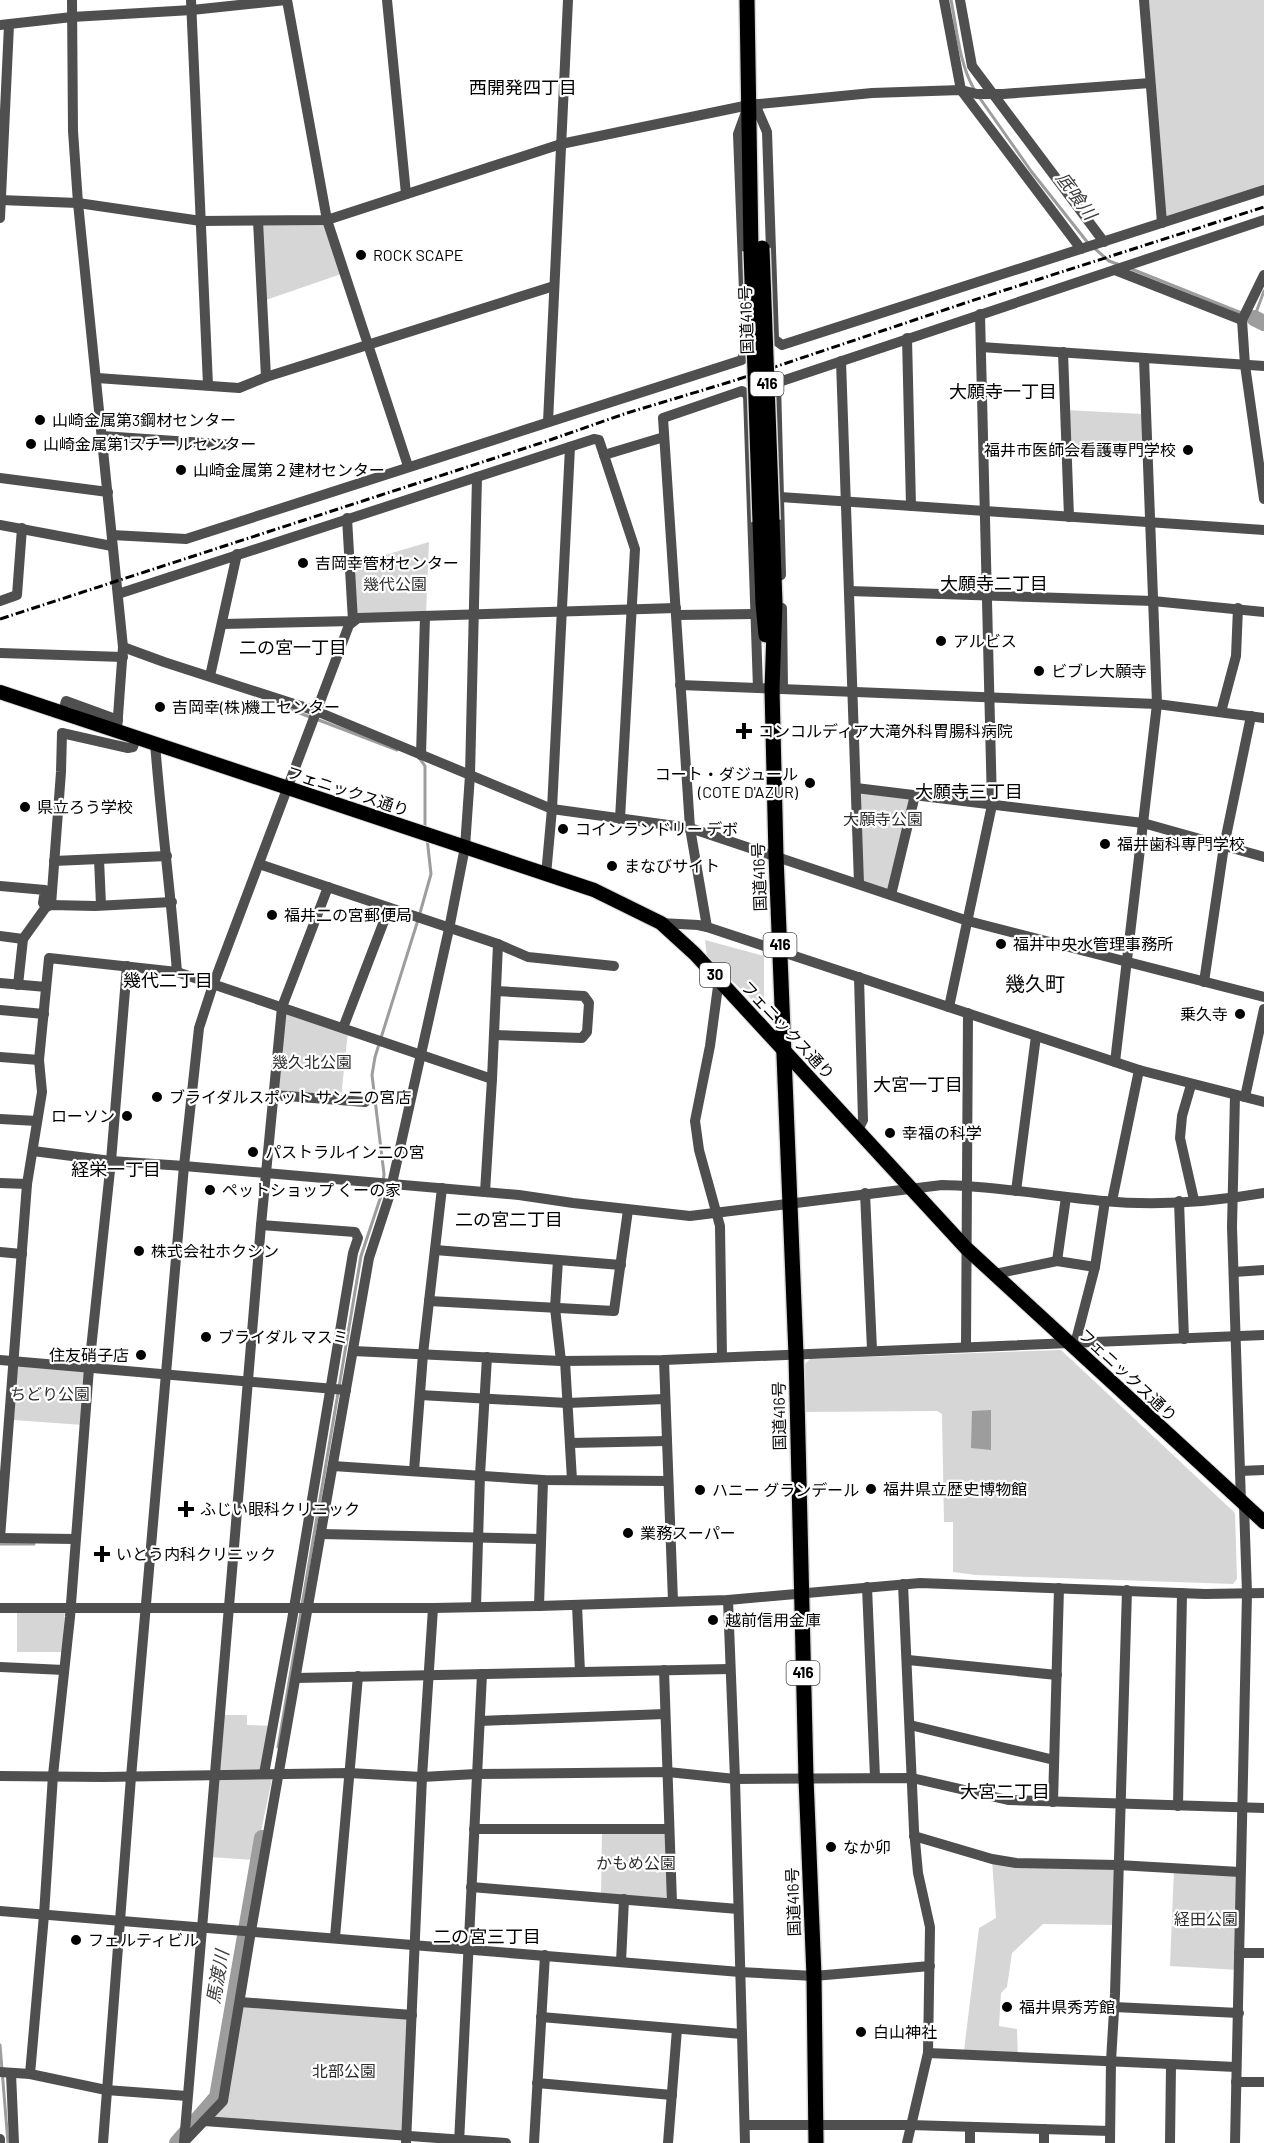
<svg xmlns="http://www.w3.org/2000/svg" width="1264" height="2143" font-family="Barlow,'Noto Sans JP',sans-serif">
	<rect width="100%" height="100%" fill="#fff"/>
	<!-- green -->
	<g fill="#d6d6d6">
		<polygon points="1149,0 1264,0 1264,190 1166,221"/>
		<polygon points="327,220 344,273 263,301 258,221"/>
		<polygon points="1065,410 1143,414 1143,445 1066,445"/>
		<polygon points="429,542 426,615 354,617 351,565"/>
		<polygon points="863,791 913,797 890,893 860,883 858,795"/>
		<polygon points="705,940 764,956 764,1002 758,1005 707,958"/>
		<polygon points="284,1009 348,1031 341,1098 275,1093"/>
		<polygon points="1061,1350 1235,1513 1237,1579 1233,1584 976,1575 953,1572 953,1522 944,1522 942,1414 937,1411 804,1412 804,1365 810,1359"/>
		<polygon points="18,1363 87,1369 83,1425 13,1420"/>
		<polygon points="17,1610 65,1610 62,1652 17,1652"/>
		<polygon points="221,1715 247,1715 247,1725 273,1726 264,1773 273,1774 255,1860 209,1857"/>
		<polygon points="669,1829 671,1903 601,1897 602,1830"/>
		<polygon points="992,1859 1118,1867 1117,1925 1043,1924 1012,1953 1007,1987 1001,1993 999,2026 1017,2029 1018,2058 963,2059 979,1928 996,1918"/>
		<polygon points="1174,1868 1240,1872 1239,1970 1170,1966"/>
		<polygon points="241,2003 410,2016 403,2136 206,2120 224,2101"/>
	</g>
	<!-- water -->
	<polygon fill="#9d9d9d" points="991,1410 991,1450 971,1448 972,1411"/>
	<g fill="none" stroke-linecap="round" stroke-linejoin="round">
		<!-- stream -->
		<g stroke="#9d9d9d" stroke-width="3">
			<path d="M 951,0 C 957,29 959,63 974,89"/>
			<polyline points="979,97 1031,171 1088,243"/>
			<polyline points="1093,247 1109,261 1120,265"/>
			<polyline points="1129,268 1254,318 1264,291"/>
			<polyline points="263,699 310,717"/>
			<polyline points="316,719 397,750"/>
			<polyline points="420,759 425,766 425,829"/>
			<polyline points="420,913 431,874 427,838"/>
			<polyline points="339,1387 361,1256 382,1193 384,1174 372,1075 375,1057 418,920"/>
			<polyline points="0,1544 34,1544"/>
			<polyline points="302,1605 338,1393"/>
			<polyline points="278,1747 301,1612"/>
			<polyline points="0,2045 8,2143"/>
		</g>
		<!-- river -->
		<g stroke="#9d9d9d" stroke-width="16">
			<polyline points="1254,318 1264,323"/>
			<polyline points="177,2143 217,2097 262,1838"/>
		</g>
		<defs>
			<polyline id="major" points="0,692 594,890 661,923 695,954 966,1248 1264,1522"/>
			<g id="highway">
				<polyline points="747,0 751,251"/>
				<polyline points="772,520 775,603 772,689 776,856 796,1354 806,1778 814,1976 816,2143"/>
				<polyline points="760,522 763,604 766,635"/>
			</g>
		</defs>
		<!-- major casing -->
		<use href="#major" stroke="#dbdbdb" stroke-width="16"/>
		<!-- highway casing -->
		<use href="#highway" stroke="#dbdbdb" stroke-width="18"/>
		<!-- minor -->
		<g stroke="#4f4f4f" stroke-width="10">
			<polyline points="72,0 73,131 78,203 123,647 117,730"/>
			<polyline points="191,0 208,385"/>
			<polyline points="287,0 327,220 408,466"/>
			<polyline points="387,0 406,194"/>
			<polyline points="944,0 961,90 1081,249"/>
			<polyline points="960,0 972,66 1104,242"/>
			<polyline points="1144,0 1162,223"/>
			<polyline points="0,25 72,17 192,10 286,0"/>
			<polyline points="755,104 767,132 774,339 782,345 1264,190"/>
			<polyline points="0,200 78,203 201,221 327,220 561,144 749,105 872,93 961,90 977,94 1003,94 1150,83"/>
			<polyline points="0,218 9,25"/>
			<polyline points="258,221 266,377"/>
			<polyline points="1115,270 1242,320"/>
			<polyline points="1264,275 1242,320 1245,365 1264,499"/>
			<polyline points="907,338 911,506"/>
			<polyline points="981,347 1264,366"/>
			<polyline points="1063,352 1069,517"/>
			<polyline points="841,361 859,884"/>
			<polyline points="97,378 239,388 266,377 554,286"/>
			<polyline points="748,395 758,688"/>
			<polyline points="548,422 568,0"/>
			<polyline points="102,436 234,445"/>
			<polyline points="604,455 664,437"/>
			<polyline points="0,478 108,492"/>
			<polyline points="780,497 1264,530"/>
			<polyline points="0,525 112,546"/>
			<polyline points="112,535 186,539 742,360 746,344 738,134 746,112"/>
			<polyline points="781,575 776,383 1264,220"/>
			<polyline points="849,591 1153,601 1264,612"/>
			<polyline points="118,594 594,439 599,440 635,549 620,819"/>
			<polyline points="0,601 17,595 22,528"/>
			<polyline points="782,608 783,689"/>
			<polyline points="677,615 756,614"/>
			<polyline points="222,624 353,621 347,518"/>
			<polyline points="123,647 164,662 316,711 552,809 690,828 968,921 1264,997"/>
			<polyline points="0,653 123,657"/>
			<polyline points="210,676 237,554"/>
			<polyline points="680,685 1157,704 1264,718"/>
			<polyline points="65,704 66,701 118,720"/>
			<polyline points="1221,712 1236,656 1238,608"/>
			<path d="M 155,743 C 161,820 171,895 177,972"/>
			<polyline points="421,755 425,616"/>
			<polyline points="856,788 1143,823 1264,857"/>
			<polyline points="99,859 101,905"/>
			<polyline points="54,861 167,856"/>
			<polyline points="259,864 498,944 492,1079 485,1192"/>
			<polyline points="546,875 552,809 570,447"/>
			<polyline points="0,886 45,890 43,903 46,907"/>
			<polyline points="891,895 915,795"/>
			<polyline points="51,905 61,772 62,733 128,748 133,747 136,737"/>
			<polyline points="661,923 698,925 707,927 1139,1070 1264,1102"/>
			<polyline points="707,927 690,828 663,418 742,391 748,395 762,391"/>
			<polyline points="0,936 23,939"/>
			<polyline points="498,944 528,957 614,966"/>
			<polyline points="719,979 710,1046 695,1121 699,1150 720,1226 722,1357"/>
			<polyline points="1204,982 1224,846 1251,716"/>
			<polyline points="0,983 46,987"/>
			<polyline points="18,985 23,939 46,907 51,905 95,906 172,902"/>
			<polyline points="949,1007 992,805 980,314"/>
			<polyline points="0,1010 44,1014"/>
			<polyline points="343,1028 389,908"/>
			<polyline points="494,1035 582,1038 587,1032 589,1003 584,996 496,991"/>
			<polyline points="0,1057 39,1060"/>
			<polyline points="1115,1062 1157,704 1144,358"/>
			<polyline points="1191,1085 1182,1116 1180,1138 1194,1200"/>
			<polyline points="274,1095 365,1102"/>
			<polyline points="1235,1095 1232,1227 1241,1502"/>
			<polyline points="1245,1097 1264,1009"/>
			<polyline points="0,1119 37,1121"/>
			<polyline points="858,1130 863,1120 859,977"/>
			<path d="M 33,1151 L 111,1161 L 184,1166 L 519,1195 L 573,1203 L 690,1216 L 942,1185 C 996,1186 1049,1196 1103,1201 C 1156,1206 1212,1202 1264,1193"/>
			<polyline points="0,1183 27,1184"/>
			<polyline points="1016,1191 1036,1036"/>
			<polyline points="865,1193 872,1350"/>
			<polyline points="1112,1201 1139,1070"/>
			<polyline points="1179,1201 1184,1339"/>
			<polyline points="261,1225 355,1232 358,1238 353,1253 292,1620 264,1774"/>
			<polyline points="435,1250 621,1265"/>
			<polyline points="0,1252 22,1254"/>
			<polyline points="558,1260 555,1308 561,1361"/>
			<polyline points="1057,1261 1066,1197"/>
			<polyline points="1234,1272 1264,1270"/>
			<polyline points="995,1274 1057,1261 1095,1267"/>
			<polyline points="429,1301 614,1311 628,1210"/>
			<polyline points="1075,1344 1095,1267 1105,1201"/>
			<polyline points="966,1346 968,1013"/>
			<polyline points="353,1351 561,1361 664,1360 1264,1335"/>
			<polyline points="0,1360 346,1390"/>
			<polyline points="664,1360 673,1601"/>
			<polyline points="565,1361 572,1480"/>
			<polyline points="420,1395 567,1403 665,1399"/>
			<polyline points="570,1443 667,1441"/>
			<polyline points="333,1466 543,1480 668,1481"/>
			<polyline points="414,1471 423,1354 442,1188"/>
			<polyline points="1240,1471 1264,1470"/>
			<polyline points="321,1534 541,1539"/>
			<polyline points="0,1538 27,1184 42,1092 39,1060 49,958 177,972 492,1079"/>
			<polyline points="0,1538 75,1539"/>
			<polyline points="903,1584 914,1830 918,1873 930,1927 928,2053 907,2143"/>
			<polyline points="867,1587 875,1777"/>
			<polyline points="728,1600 735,1779 745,2143"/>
			<polyline points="577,1605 580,1672"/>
			<polyline points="539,1606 543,1480"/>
			<polyline points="476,1607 480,1475 487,1357"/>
			<polyline points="0,1608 433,1608 539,1606 728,1600 920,1583 1205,1594 1264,1593"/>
			<polyline points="908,1660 1057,1675"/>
			<polyline points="0,1667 64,1670"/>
			<polyline points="664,1670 672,1903"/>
			<polyline points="296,1678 730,1669"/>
			<polyline points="480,1721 665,1714"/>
			<polyline points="910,1725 1054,1760"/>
			<polyline points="0,1776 103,1777 349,1773 422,1777 476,1774 668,1772 735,1779 912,1778 1008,1800 1264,1808"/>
			<polyline points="1053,1802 1059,1588"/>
			<polyline points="1178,1806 1182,1593"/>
			<polyline points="474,1829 669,1829"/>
			<polyline points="914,1836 992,1859 1016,1863 1118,1865 1240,1872"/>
			<polyline points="471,1887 738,1909"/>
			<polyline points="0,1911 740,1972 814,1976 930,1966"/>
			<polyline points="335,1937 358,1676"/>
			<polyline points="1239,1953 1264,1953"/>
			<polyline points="621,1962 624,1899"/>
			<polyline points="240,2002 412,2015"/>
			<polyline points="1114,2007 1239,2013"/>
			<polyline points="541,2017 742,2034"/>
			<polyline points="928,2053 1236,2067"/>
			<polyline points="0,2072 30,2074 106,2090 187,2096"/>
			<polyline points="11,2073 14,2143"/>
			<polyline points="30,2074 44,1915 53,1775 70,1617 89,1368 111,1161 127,966"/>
			<polyline points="1236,2082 1264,2082"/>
			<polyline points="537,2083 672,2095"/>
			<polyline points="204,2121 506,2143"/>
			<polyline points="745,2125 910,2125 1110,2131"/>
			<polyline points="0,2139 0,2143"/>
			<polyline points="184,2142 223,2101 251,1931 369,1258 389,1197 449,929 465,847 470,775 477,477"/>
			<polyline points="103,2143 131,1777 184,1166 199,1028 213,985 349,625 358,618 676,608"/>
			<polyline points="184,2143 261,1225 282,1007 328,887"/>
			<polyline points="406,2143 422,1777 433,1608"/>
			<polyline points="459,2143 482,1674"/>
			<polyline points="534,2143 545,1955"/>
			<polyline points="668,2143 677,2029"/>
			<polyline points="970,2143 970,2127"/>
			<polyline points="1044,2143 1044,2129"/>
			<polyline points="1110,2143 1111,2061 1115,1994 1127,1590"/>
			<polyline points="1170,2143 1171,2065"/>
			<polyline points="1235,2143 1247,1593 1244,1505"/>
		</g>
		<!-- major -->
		<use href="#major" stroke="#000" stroke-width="14"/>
		<!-- highway -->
		<use href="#highway" stroke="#000" stroke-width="15"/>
		<!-- rail -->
		<polyline stroke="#000" stroke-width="3" stroke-dasharray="9 3 1.5 3" stroke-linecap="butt" points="0,619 544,442 627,413 733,381 971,301 1264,207"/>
		<defs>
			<g id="highway-bridge">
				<polyline points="762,248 772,520"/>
				<polyline points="751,251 760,522"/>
			</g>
		</defs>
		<!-- highway-bridge casing -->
		<use href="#highway-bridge" stroke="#dbdbdb" stroke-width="18" stroke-linecap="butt"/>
		<!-- highway-bridge -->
		<use href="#highway-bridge" stroke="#000" stroke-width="15"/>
	</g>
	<!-- markers -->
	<g fill="#000" stroke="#fff" stroke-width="2">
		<circle cx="361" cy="255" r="6"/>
		<circle cx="40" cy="420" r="6"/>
		<circle cx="31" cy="444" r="6"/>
		<circle cx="1188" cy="450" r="6"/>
		<circle cx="181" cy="470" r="6"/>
		<circle cx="303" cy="563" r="6"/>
		<circle cx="941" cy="641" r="6"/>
		<circle cx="1039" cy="671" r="6"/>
		<circle cx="160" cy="707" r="6"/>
		<path d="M741 722h6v6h6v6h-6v6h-6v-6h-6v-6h6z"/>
		<circle cx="810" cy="783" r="6"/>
		<circle cx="25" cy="807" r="6"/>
		<circle cx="563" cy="829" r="6"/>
		<circle cx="1105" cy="844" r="6"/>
		<circle cx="612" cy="866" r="6"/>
		<circle cx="272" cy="915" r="6"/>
		<circle cx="1001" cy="944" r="6"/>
		<circle cx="1240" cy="1014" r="6"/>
		<circle cx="157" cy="1097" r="6"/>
		<circle cx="127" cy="1116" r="6"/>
		<circle cx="890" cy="1133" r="6"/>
		<circle cx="253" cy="1152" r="6"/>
		<circle cx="210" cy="1190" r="6"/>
		<circle cx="139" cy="1251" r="6"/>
		<circle cx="206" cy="1337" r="6"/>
		<circle cx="141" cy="1355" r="6"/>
		<circle cx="871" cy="1489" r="6"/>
		<circle cx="700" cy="1490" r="6"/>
		<path d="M183 1500h6v6h6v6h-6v6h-6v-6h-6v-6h6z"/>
		<circle cx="628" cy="1533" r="6"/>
		<path d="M99 1545h6v6h6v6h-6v6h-6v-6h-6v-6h6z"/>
		<circle cx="713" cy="1620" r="6"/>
		<circle cx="831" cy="1847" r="6"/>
		<circle cx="76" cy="1940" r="6"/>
		<circle cx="1007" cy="2007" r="6"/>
		<circle cx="861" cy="2032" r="6"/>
	</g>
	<g text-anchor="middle" stroke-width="4.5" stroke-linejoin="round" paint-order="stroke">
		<!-- shield labels -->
		<g fill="#fff" stroke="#4c4c4c" stroke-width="1.5">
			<rect x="750.5" y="372" width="33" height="24" rx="4.5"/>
			<rect x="763.5" y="933" width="33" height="24" rx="4.5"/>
			<rect x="700" y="963" width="30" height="24" rx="4.5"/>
			<rect x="786.5" y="1661" width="33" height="24" rx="4.5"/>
		</g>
		<g font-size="15" font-weight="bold" fill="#000">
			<text x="767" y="389">416</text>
			<text x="780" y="950">416</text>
			<text x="715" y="980">30</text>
			<text x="803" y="1678">416</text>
		</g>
		<!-- poi labels -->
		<g font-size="16" fill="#000" stroke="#fff" text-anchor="start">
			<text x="373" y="261">ROCK SCAPE</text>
			<text x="52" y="426">山崎金属第3鋼材センター</text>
			<text x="43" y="450">山崎金属第1スチールセンター</text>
			<text x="1176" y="456" text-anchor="end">福井市医師会看護専門学校</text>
			<text x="193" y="476">山崎金属第２建材センター</text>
			<text x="315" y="569">吉岡幸管材センター</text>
			<text x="953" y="647">アルビス</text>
			<text x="1051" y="677">ビブレ大願寺</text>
			<text x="172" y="713">吉岡幸(株)機工センター</text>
			<text x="758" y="737">コンコルディア大滝外科胃腸科病院</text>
			<text x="798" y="780" text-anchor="end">コート・ダジュール<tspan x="798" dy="18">(COTE D'AZUR)</tspan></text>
			<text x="37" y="813">県立ろう学校</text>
			<text x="575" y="835">コインランドリー デボ</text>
			<text x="1117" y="850">福井歯科専門学校</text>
			<text x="624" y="872">まなびサイト</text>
			<text x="284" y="921">福井二の宮郵便局</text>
			<text x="1013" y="950">福井中央水管理事務所</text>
			<text x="1228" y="1020" text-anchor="end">乗久寺</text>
			<text x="169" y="1103">ブライダルスポット サン二の宮店</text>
			<text x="115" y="1122" text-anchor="end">ローソン</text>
			<text x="902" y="1139">幸福の科学</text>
			<text x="265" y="1158">パストラルイン二の宮</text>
			<text x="222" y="1196">ペットショップ くーの家</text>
			<text x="151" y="1257">株式会社ホクシン</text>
			<text x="218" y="1343">ブライダル マスミ</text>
			<text x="129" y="1361" text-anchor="end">住友硝子店</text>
			<text x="883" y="1495">福井県立歴史博物館</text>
			<text x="712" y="1496">ハニー グランデール</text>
			<text x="200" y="1515">ふじい眼科クリニック</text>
			<text x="640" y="1539">業務スーパー</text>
			<text x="116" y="1560">いとう内科クリニック</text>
			<text x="725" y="1626">越前信用金庫</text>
			<text x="843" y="1853">なか卯</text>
			<text x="88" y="1946">フェルティビル</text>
			<text x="1019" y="2013">福井県秀芳館</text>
			<text x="873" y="2038">白山神社</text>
		</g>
		<!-- street labels -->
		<g font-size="16" fill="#000" stroke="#fff">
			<text transform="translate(746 320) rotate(-92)" y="6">国道416号</text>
			<text transform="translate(348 791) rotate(18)" y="6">フェニックス通り</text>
			<text transform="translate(759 877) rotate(-92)" y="6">国道416号</text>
			<text transform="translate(788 1030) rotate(47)" y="6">フェニックス通り</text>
			<text transform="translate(1128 1375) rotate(43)" y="6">フェニックス通り</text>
			<text transform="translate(779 1416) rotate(-91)" y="6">国道416号</text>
			<text transform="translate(793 1902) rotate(-92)" y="6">国道416号</text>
		</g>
		<!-- park labels -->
		<g font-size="16" fill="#2d2d2d" stroke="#fff">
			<text x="395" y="590">幾代公園</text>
			<text x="883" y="825">大願寺公園</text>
			<text x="312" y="1068">幾久北公園</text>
			<text x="50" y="1400">ちどり公園</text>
			<text x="636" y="1869">かもめ公園</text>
			<text x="1206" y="1925">経田公園</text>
			<text x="344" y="2077">北部公園</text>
		</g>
		<!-- neighbourhood labels -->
		<g font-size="18" fill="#000" stroke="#fff">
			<text x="523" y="94">西開発四丁目</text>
			<text x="1003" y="398">大願寺一丁目</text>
			<text x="994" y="590">大願寺二丁目</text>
			<text x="293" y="654">二の宮一丁目</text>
			<text x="969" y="798">大願寺三丁目</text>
			<text x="168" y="987">幾代二丁目</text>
			<text x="918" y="1091">大宮一丁目</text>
			<text x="116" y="1176">経栄一丁目</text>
			<text x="509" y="1226">二の宮二丁目</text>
			<text x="1005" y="1798">大宮二丁目</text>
			<text x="487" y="1943">二の宮三丁目</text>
		</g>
		<!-- water labels -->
		<g font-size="18" font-style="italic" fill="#3e3e3e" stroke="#fff">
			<text transform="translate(1076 196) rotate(54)" y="6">底喰川</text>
			<text transform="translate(218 1977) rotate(-80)" y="6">馬渡川</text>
		</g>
		<!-- quarter labels -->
		<g font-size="20" fill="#000" stroke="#fff">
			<text x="1035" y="991">幾久町</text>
		</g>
	</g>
</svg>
